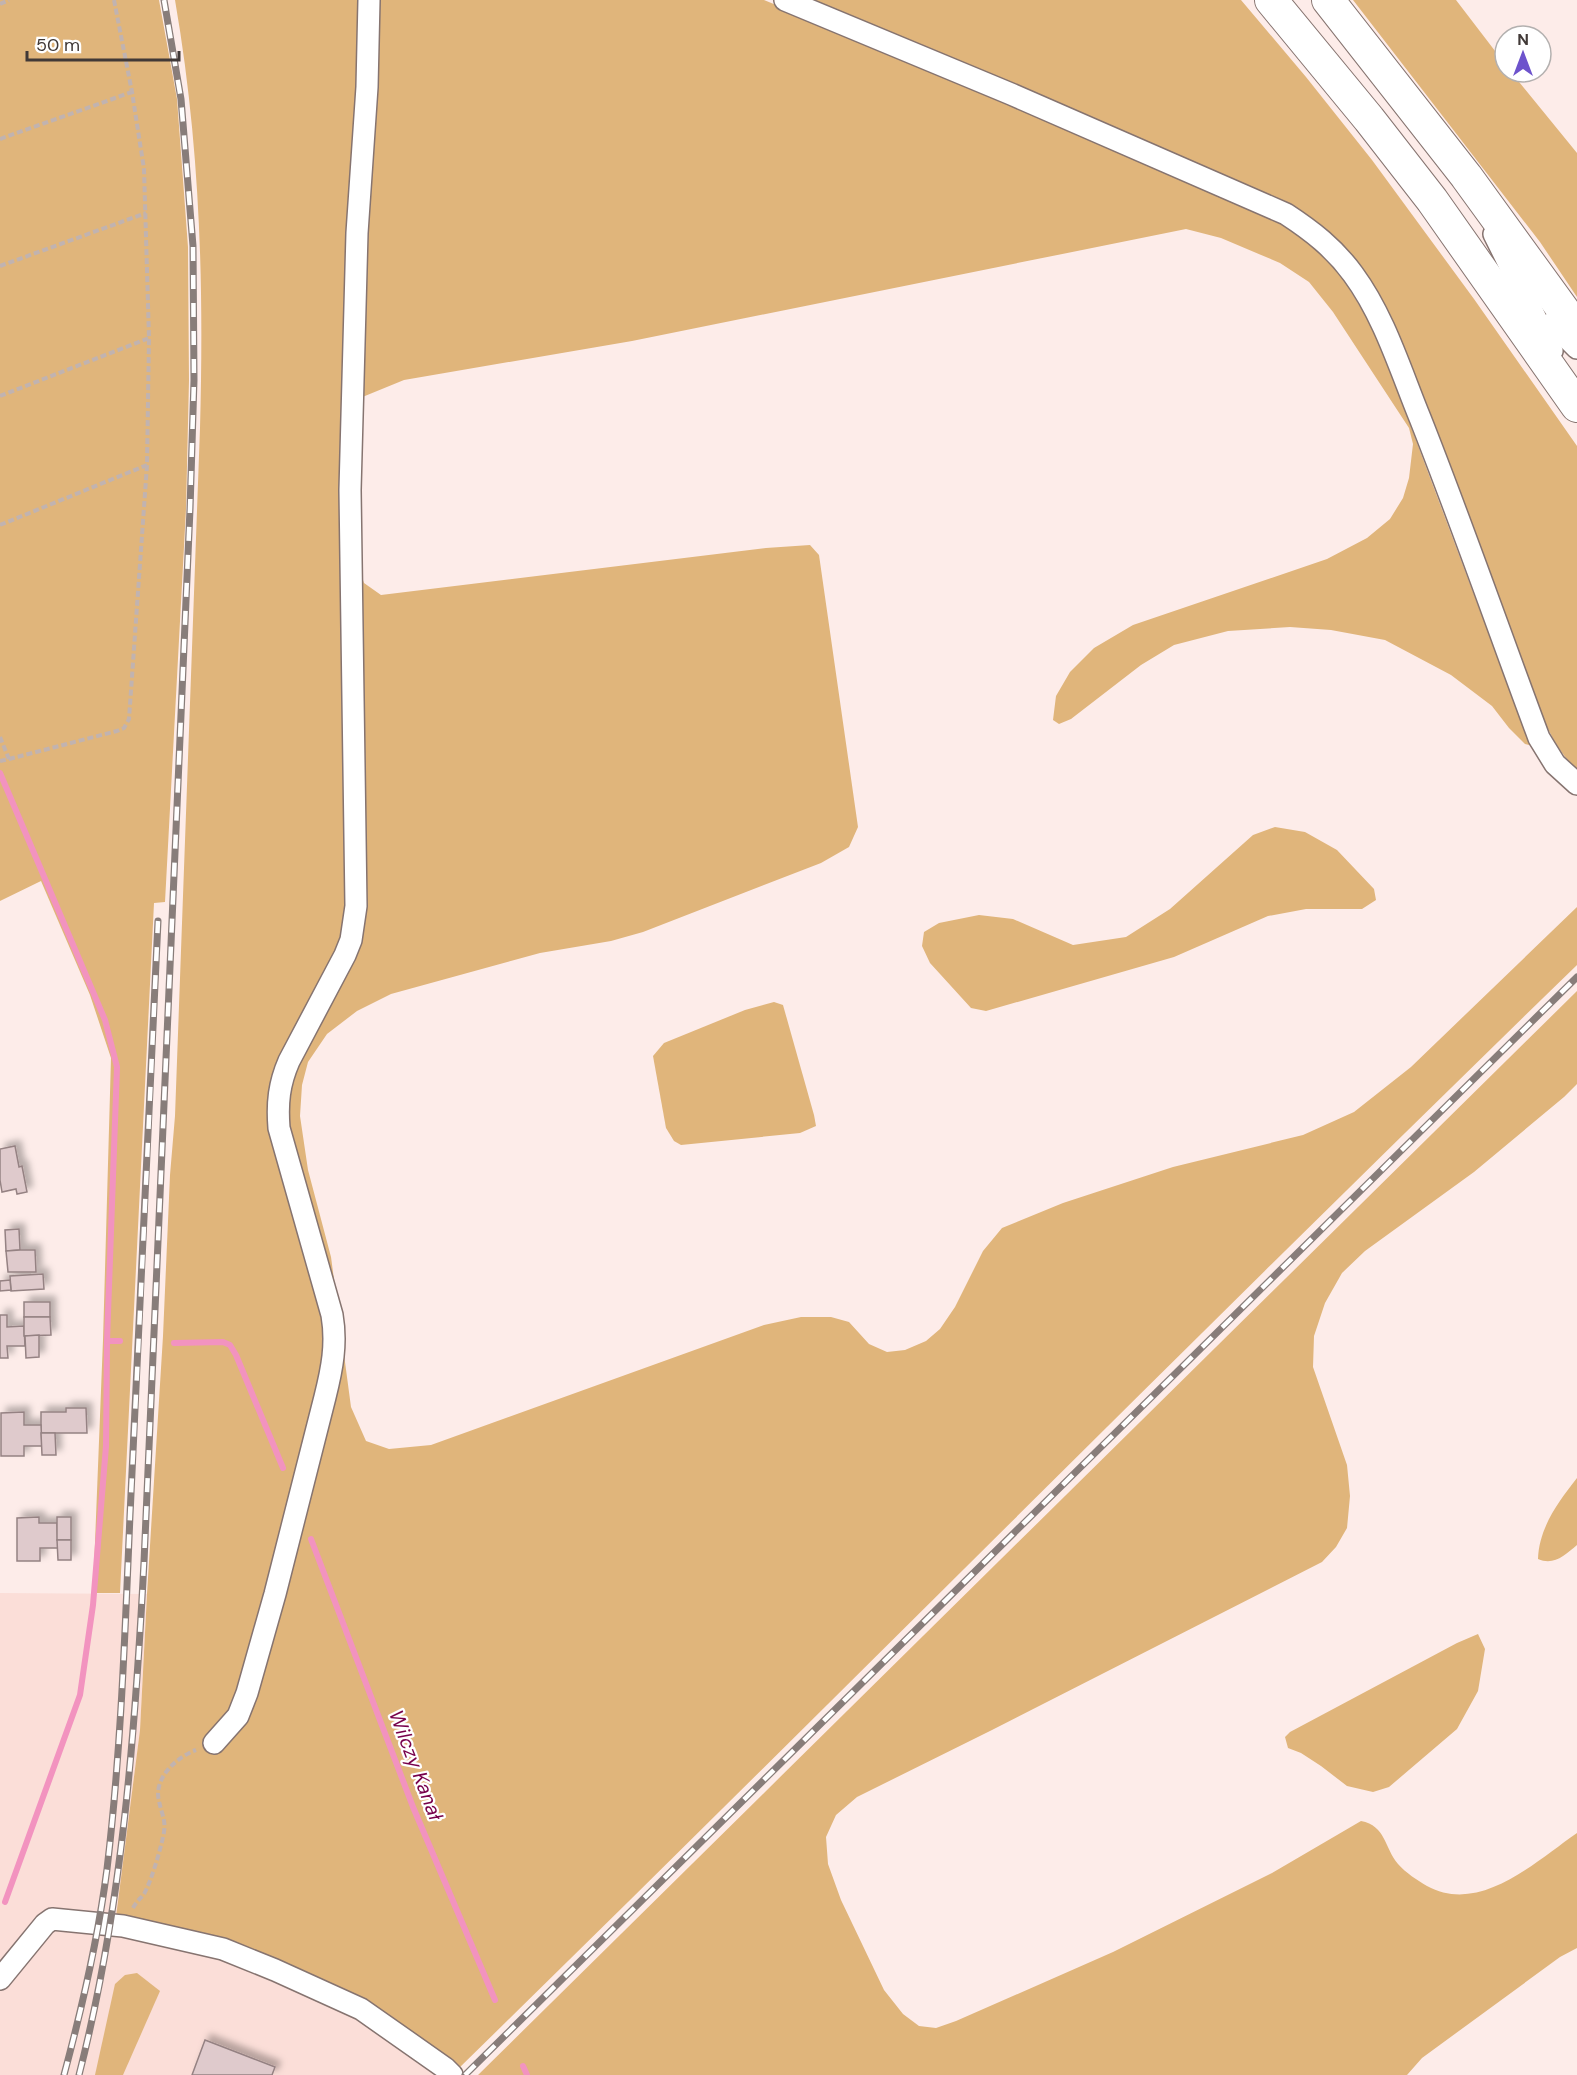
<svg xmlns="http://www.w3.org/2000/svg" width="1577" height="2075" font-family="'DM Sans',sans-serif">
	<defs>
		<filter id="shadow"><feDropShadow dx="5.5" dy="-5.5" stdDeviation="3" flood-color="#0004"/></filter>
	</defs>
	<rect width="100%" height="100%" fill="#fdece9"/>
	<!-- built -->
	<polygon fill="#fbded8" points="0,1593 147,1594 140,1730 117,1917 220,1940 457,2070 463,2075 0,2075"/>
	<!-- green -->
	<g fill="#e0b57b">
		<polygon points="0,0 159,0 177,99 188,247 189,380 186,509 165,902 154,903 120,1593 93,1593 103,1340 111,1058 90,995 41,881 0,901"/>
		<path d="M 175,0 L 764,0 L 933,70 L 1265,213 L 1300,235 L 1323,253 L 1341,275 L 1375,331 L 1503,672 L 1533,746 L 1525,744 L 1509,728 L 1492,706 L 1451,675 L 1385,640 L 1331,630 L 1290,627 L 1228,631 L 1174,645 L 1141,665 L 1071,719 L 1059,724 L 1053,720 L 1056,696 L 1070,672 L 1094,648 L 1133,625 L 1327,559 L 1367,538 L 1390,519 L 1403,498 L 1409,478 L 1413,444 L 1409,428 L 1333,312 L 1309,282 L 1280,263 L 1221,238 L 1186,229 L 632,341 L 404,380 L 360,398 L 357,563 L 364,583 L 381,595 L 766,548 L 810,545 L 819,555 L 858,827 L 849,847 L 821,863 L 643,932 L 611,941 L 540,953 L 391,994 L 357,1011 L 327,1034 L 308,1062 L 302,1085 L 300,1116 L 308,1170 L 331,1257 L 351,1407 L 366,1441 L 389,1449 L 431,1445 L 764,1325 L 801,1317 L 831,1317 L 849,1322 L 869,1344 L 887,1352 L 905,1350 L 926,1341 L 940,1329 L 955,1307 L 983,1251 L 1002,1228 L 1063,1203 L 1173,1167 L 1303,1135 L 1354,1112 L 1411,1067 L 1577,907 L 1577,965 C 1201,1330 832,1703 457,2070 L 409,2031 L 116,1917 L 140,1730 L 147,1594 L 163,1336 L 170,1175 L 175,1116 L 200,428 C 204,281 200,145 175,0 Z"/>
		<path d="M 809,0 L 1241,0 L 1306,77 L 1372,160 L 1474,299 L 1577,446 L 1577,769 C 1553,748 1543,717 1530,688 L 1369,281 C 1347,246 1325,227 1289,206 Z"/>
		<polygon points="1353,0 1456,0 1505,64 1505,72 1511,72 1577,153 1577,297 1540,242"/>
		<polygon points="1275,827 1305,832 1337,850 1374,889 1376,900 1362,909 1306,909 1268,916 1174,957 986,1011 971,1008 930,963 922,946 924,932 939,923 979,915 1013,919 1073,945 1126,937 1170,909 1253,835"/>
		<path d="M 1577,991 L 1577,1084 L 1564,1097 L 1474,1172 L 1365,1251 L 1342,1273 L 1325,1303 L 1314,1336 L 1313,1367 L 1347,1465 L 1350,1496 L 1347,1528 L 1336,1547 L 1322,1562 L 992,1730 L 857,1797 L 836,1815 L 826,1837 L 828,1864 L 841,1900 L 884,1990 L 903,2014 L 919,2026 L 936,2028 L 956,2021 L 1113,1952 L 1272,1873 L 1361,1821 C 1386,1826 1384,1847 1398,1864 C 1406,1873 1417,1880 1427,1886 C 1480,1915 1535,1862 1577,1833 L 1577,1948 L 1560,1957 L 1422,2058 L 1407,2075 L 478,2075 Z"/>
		<polygon points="774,1002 783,1005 814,1115 816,1126 800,1133 681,1145 674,1141 666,1128 653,1056 664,1043 745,1010"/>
		<path d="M 1577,1478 L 1577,1545 C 1565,1555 1554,1566 1538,1559 C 1539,1528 1558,1502 1577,1478 Z"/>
		<polygon points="1478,1634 1485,1649 1478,1691 1457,1729 1389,1787 1373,1792 1347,1786 1321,1766 1301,1753 1288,1748 1285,1737 1290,1732 1457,1643"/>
		<polygon points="137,1973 160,1991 123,2075 95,2075 115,1984 125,1975"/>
	</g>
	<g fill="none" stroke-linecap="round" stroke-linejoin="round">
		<!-- stream -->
		<g stroke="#f293bf" stroke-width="6">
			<polyline points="0,773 105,1020 117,1067 107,1341 106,1446 93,1605 80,1695 5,1902"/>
			<polyline points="107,1341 120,1341"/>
			<polyline points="174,1343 223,1342 230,1345 236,1355 283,1468"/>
			<polyline points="311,1539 413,1807 495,2000"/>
			<polyline points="523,2066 527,2075"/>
		</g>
	</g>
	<!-- building -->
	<g fill="#dfcacc" stroke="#958283" stroke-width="1.5" filter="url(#shadow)">
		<polygon points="15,1146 19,1167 22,1166 27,1192 17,1194 16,1189 2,1192 0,1180 0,1149"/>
		<polygon points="19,1229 20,1250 6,1251 5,1230"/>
		<polygon points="20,1250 35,1250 36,1272 8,1272 6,1251"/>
		<polygon points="43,1274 44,1289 11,1291 10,1276"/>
		<polygon points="10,1280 11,1290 0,1291 0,1281"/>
		<rect x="24" y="1302" width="26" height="15"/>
		<polygon points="0,1315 7,1315 7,1327 24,1326 25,1346 7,1346 8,1358 0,1358"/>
		<polygon points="24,1317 50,1317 51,1335 24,1336"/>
		<polygon points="39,1335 39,1357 26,1358 25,1336"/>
		<polygon points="66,1408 86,1408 87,1433 41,1433 41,1412 66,1412"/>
		<polygon points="24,1412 24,1425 41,1425 42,1446 24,1446 24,1456 1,1456 1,1413"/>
		<polygon points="41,1433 55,1433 56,1455 42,1455"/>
		<polygon points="39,1517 39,1523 57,1523 58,1548 40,1548 40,1561 17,1561 17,1518"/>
		<rect x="57" y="1517" width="14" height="23"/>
		<polygon points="57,1540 71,1540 71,1560 58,1560"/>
		<polygon points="205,2040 275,2067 272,2075 192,2075"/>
	</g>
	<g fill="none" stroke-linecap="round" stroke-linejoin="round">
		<defs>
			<g id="minor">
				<path d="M 785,0 L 1011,94 L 1286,214 C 1312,231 1334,248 1353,274 C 1384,316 1400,369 1420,418 C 1462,524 1499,631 1539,738 L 1555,764 L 1577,784"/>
				<polyline points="1494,234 1552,351"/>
				<polyline points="1552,323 1577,348"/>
				<path d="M 214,1743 L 238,1716 L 247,1693 L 275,1594 L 325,1397 C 332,1369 337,1344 332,1315 L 279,1128 C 277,1103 279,1084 289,1061 L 345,955 L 351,940 L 356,906 L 350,490 L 357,233 L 367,87 L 369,0"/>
				<polyline points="0,1979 45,1924 52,1919 123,1926 223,1949 275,1970 361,2009 445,2068 452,2075"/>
			</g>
			<g id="highway">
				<polyline points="1271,0 1369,119 1432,200 1577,406"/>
				<polyline points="1328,0 1466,176 1577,329"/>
			</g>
		</defs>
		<!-- minor casing -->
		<use href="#minor" stroke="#867470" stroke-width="24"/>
		<!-- highway casing -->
		<use href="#highway" stroke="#867470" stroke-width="34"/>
		<!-- path -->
		<g stroke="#c1b3b0" stroke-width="4" stroke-dasharray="6 3" stroke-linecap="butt">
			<polyline points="0,4 9,0"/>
			<polyline points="0,139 132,92"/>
			<polyline points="0,266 146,213"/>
			<polyline points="0,396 149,338"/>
			<polyline points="0,525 147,465"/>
			<polyline points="0,737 9,759 0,761"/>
			<polyline points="9,759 117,731 124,728 129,719 147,465 149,338 144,169 132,92 114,0"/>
			<path d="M 133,1908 C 136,1902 140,1899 144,1894 C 151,1882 160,1851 163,1837 C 167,1821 162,1816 159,1801 C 153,1778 177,1757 196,1750"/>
		</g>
		<!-- minor -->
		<use href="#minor" stroke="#fff" stroke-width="21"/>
		<!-- highway -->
		<use href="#highway" stroke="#fff" stroke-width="32"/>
		<defs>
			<g id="rail">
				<path d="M 64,2075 C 82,2008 98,1939 107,1869 C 121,1752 125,1633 130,1515 C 140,1317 149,1119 158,921"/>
				<path d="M 79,2075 C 122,1907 135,1735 144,1562 L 190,509 L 194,380 L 193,246 L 181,99 L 164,0"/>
				<polyline points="465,2075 1577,977"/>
			</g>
		</defs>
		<!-- rail casing -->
		<use href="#rail" stroke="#887d7a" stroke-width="7"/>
		<!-- rail -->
		<use href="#rail" stroke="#fff" stroke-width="4.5" stroke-dasharray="14" stroke-linecap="butt"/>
	</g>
	<g text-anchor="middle" stroke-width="4.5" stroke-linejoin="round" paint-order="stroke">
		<!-- water labels -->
		<g font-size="20" font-style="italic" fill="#77014b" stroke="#fff">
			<text transform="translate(416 1765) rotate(69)" y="7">Wilczy Kanał</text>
		</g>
	</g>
	<!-- north arrow -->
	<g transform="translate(1523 54)"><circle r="28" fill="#ffffff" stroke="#b3b0af" stroke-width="1.5"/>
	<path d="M0-4.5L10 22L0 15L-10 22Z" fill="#6d53cc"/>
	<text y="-9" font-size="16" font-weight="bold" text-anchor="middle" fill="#413937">N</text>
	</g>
	<!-- scale -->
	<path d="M27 51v9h152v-9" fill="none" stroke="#413937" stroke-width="3"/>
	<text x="36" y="51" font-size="18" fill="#413937" stroke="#ffffff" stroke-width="4.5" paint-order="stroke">50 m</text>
</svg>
